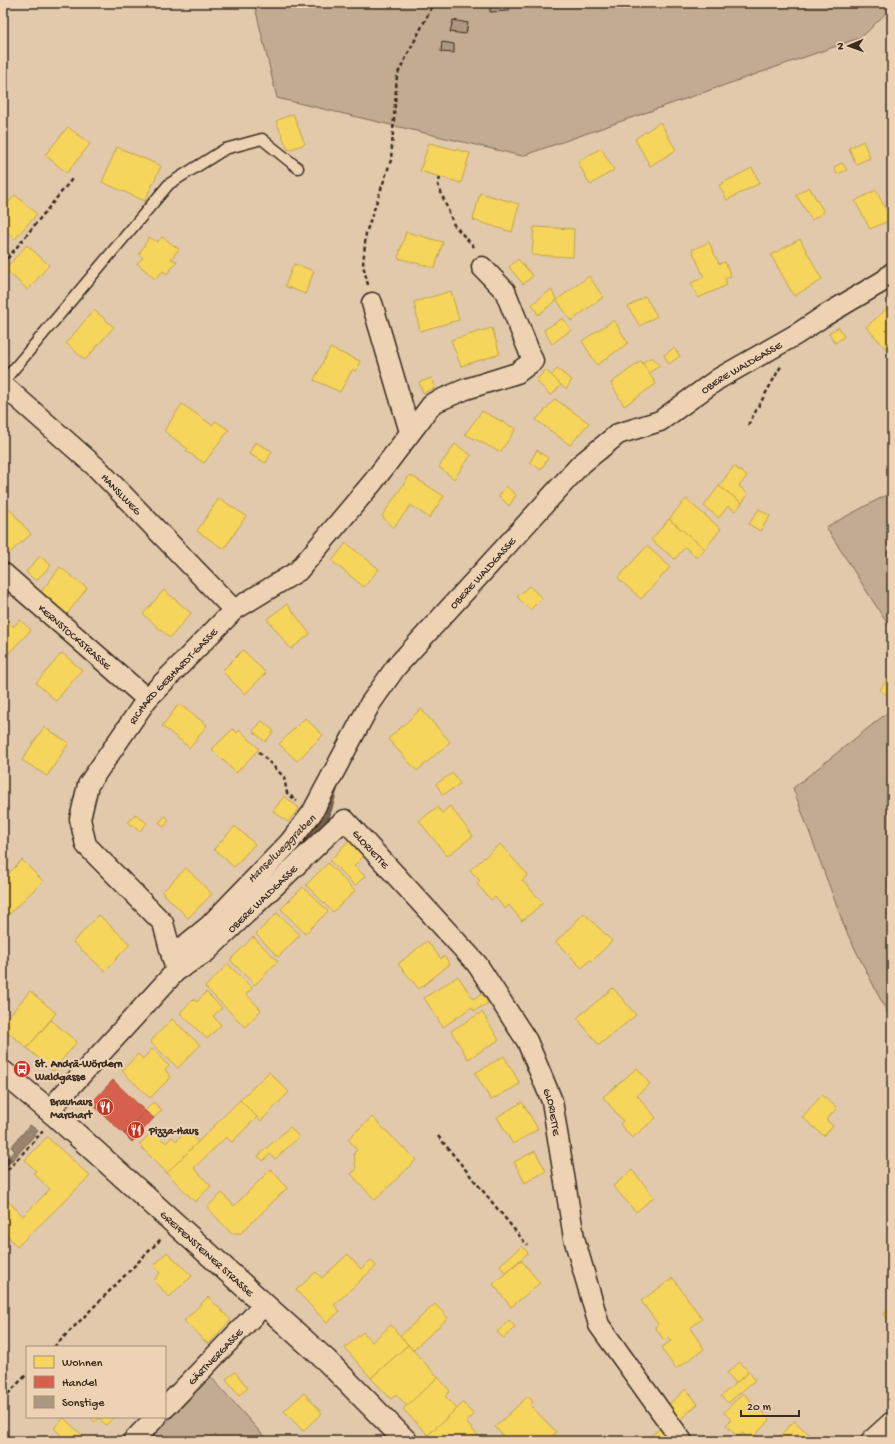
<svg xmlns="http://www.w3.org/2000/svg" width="895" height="1444" font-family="'Gochi Hand',sans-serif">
	<rect width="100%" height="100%" fill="#e2c9ab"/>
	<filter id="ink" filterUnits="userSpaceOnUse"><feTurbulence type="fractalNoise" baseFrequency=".025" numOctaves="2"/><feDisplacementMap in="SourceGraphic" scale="8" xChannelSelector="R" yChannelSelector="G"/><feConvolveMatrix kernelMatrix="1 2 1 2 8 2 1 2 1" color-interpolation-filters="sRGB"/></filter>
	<g filter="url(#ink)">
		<!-- green -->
		<g fill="#c3ab91" stroke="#7f6a58">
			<polygon points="254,3 892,3 892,7 862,37 522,156 277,98"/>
			<polygon points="892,492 892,631 826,527"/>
			<polygon points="892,709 892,1022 846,931 793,788"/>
			<polygon points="211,1377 268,1441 148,1441"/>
		</g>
		<!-- water -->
		<polygon fill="#9a836d" stroke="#745f4d" points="30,1125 38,1131 11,1162 7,1158 15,1151 11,1147"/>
		<!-- homes -->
		<g fill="#f6d55c" stroke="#bea249">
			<polygon points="293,114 305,144 288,150 276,121"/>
			<polygon points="660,122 676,150 650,166 635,139"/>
			<polygon points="68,127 90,144 67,173 45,155"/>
			<polygon points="863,141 870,158 856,164 849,148"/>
			<polygon points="429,143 470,153 461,183 420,171"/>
			<polygon points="117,147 161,166 145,201 102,182"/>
			<polygon points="601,148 614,170 590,185 578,162"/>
			<polygon points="842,163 847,170 837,174 834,167"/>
			<polygon points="752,168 760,183 727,200 719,185"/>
			<polygon points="809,187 824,212 812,220 796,195"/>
			<polygon points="876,190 891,220 870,229 855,201"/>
			<polygon points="480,193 519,204 512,232 473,220"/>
			<polygon points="15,195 37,214 15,239 3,228 3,209"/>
			<polygon points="534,227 574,229 573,257 532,255"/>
			<polygon points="406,232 443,242 435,268 398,258"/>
			<polygon points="149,237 157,242 162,237 179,249 171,259 177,261 167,274 163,271 155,279 137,263 143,258 139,254"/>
			<polygon points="800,239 822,280 794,296 771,255"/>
			<polygon points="709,242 719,264 725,262 731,276 725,279 727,285 698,298 691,283 704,277 692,250"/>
			<polygon points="27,245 49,265 28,290 5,269"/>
			<polygon points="518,259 533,276 523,284 509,267"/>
			<polygon points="294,264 314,271 305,294 285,286"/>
			<polygon points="589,276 603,297 571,321 557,300"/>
			<polygon points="551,290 557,300 538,315 532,304"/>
			<polygon points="451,291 459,320 420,331 414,302"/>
			<polygon points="645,296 657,316 640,326 628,307"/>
			<polygon points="892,304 892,349 889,352 866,327"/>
			<polygon points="94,310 114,327 85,360 66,343"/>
			<polygon points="563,318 571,330 552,344 544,330"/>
			<polygon points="614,320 628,343 597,365 582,341"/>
			<polygon points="839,327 844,337 835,343 829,333"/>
			<polygon points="492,328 500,354 461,366 451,340"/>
			<polygon points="330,348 360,361 356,371 352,370 340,392 314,380"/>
			<polygon points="674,348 680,356 669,364 664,355"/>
			<polygon points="652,357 660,366 648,373 642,363"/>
			<polygon points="641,361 656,384 624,406 611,383"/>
			<polygon points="557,369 572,380 566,389 551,376"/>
			<polygon points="546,370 561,385 551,396 536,380"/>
			<polygon points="432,378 435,388 423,393 419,382"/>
			<polygon points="555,399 589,423 570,445 536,420"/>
			<polygon points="182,404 212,425 216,421 229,430 204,463 186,451 188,449 164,431"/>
			<polygon points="482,411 516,429 500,452 465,434"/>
			<polygon points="255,442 272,451 266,463 249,454"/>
			<polygon points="455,444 471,455 454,479 439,467"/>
			<polygon points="537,450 548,458 541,470 530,462"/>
			<polygon points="734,466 747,476 739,486 748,494 742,503 719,486"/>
			<polygon points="410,475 444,496 429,518 411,505 393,528 382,516"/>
			<polygon points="506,486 516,495 509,506 499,496"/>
			<polygon points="719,486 742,503 735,511 728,506 719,518 704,506"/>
			<polygon points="219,498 246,516 224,549 197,531"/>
			<polygon points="686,499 721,529 705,549 669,519"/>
			<polygon points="6,505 31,534 6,556 3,553 3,507"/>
			<polygon points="759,509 770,516 760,531 749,524"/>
			<polygon points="669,519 705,549 697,558 685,547 675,559 651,540"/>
			<polygon points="346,543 379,569 364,587 332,561"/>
			<polygon points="647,546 670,567 641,599 618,578"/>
			<polygon points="40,556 51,565 36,581 26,572"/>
			<polygon points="60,567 87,588 65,617 38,596"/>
			<polygon points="529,586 542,598 530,610 517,597"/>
			<polygon points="164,590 191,613 170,638 143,614"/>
			<polygon points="287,604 310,634 291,649 267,619"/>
			<polygon points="3,617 13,627 20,620 31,630 3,659"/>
			<polygon points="243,650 266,673 245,694 222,671"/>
			<polygon points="62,653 82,670 56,701 36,683"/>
			<polygon points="892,673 892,699 880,690"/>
			<polygon points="179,704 207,725 190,748 162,726"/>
			<polygon points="421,709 450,742 417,771 388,739"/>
			<polygon points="305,718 323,735 297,761 279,744"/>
			<polygon points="262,721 274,731 265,742 253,731"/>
			<polygon points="44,727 69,743 47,776 22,760"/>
			<polygon points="233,729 237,733 240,730 259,749 236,773 212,749"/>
			<polygon points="453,773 460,784 443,795 436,784"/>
			<polygon points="284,796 299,808 288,822 273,811"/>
			<polygon points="450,806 473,836 447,856 419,821 437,807 442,813"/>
			<polygon points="135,814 147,823 140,831 128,823"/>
			<polygon points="165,816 169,820 164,827 159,823"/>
			<polygon points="235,826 255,844 234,867 214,849"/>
			<polygon points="350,839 366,854 354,866 365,876 355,886 330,861"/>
			<polygon points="500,844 528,875 522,880 543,903 522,921 509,905 505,909 495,897 491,900 477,884 480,881 470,870"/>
			<polygon points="22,860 43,881 3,920 3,879"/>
			<polygon points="328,863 355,891 333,912 306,885"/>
			<polygon points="186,868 212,894 188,918 162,892"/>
			<polygon points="303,887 328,911 305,934 281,909"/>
			<polygon points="277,913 300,935 278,957 256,934"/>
			<polygon points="584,913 612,941 592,961 590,960 582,968 556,942"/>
			<polygon points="99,915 130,944 105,971 73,942"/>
			<polygon points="253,937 278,961 255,985 230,960"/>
			<polygon points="427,941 441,959 444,956 450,964 419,989 398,964"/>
			<polygon points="228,964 252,988 246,994 261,1010 245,1027 205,987"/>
			<polygon points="458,976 473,999 482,994 488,1003 474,1011 472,1007 443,1027 424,998"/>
			<polygon points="613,988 636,1015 599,1045 577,1018"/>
			<polygon points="30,991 56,1013 27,1048 3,1028 3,1023"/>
			<polygon points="206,992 222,1008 213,1016 221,1025 207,1039 180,1013 193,999 197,1002"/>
			<polygon points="482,1012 499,1040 468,1059 451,1031"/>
			<polygon points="172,1019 200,1045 178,1068 150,1042"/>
			<polygon points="51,1020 77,1042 53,1071 27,1048"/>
			<polygon points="152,1049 169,1066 165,1070 171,1077 150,1098 122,1071 138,1054 143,1059"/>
			<polygon points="504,1056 520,1084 491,1100 475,1073"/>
			<polygon points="637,1068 650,1084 637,1095 656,1118 632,1138 620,1124 623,1121 603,1097"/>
			<polygon points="269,1072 289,1092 261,1121 240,1100"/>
			<polygon points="822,1095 837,1108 826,1120 833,1126 824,1136 802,1117"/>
			<polygon points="240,1100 257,1117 232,1142 226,1137 194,1168 211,1186 195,1202 167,1173"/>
			<polygon points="153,1102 162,1110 154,1118 145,1111"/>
			<polygon points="522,1102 538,1129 513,1144 497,1117"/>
			<polygon points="372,1117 416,1160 375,1200 351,1174 356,1170 354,1153 357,1150 348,1139"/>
			<polygon points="290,1127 299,1137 275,1159 270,1154 263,1161 258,1156"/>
			<polygon points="153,1130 166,1143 172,1137 176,1141 187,1130 198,1142 167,1173 139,1145"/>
			<polygon points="47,1137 90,1176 17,1247 3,1230 3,1196 23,1216 50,1189 33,1173 36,1171 25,1160"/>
			<polygon points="535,1151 546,1171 525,1183 514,1162"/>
			<polygon points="271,1169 287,1188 241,1233 231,1233 207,1207 222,1193 234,1206"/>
			<polygon points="632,1170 654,1197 636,1212 613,1186"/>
			<polygon points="522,1246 528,1253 505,1273 500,1265"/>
			<polygon points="167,1252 192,1276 169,1297 154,1280 160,1273 154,1266"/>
			<polygon points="348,1254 361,1269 371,1260 376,1266 334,1305 340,1311 327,1323 296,1290 316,1272 322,1278"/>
			<polygon points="521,1260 540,1283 511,1307 493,1284"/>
			<polygon points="673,1278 702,1319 690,1328 704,1349 676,1369 661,1348 671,1341 669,1337 664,1340 655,1327 658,1324 641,1301"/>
			<polygon points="208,1297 231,1320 208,1344 184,1321"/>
			<polygon points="435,1304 448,1318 413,1350 400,1336"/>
			<polygon points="892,1306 892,1323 884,1314"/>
			<polygon points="509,1320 515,1327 504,1338 497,1332"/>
			<polygon points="391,1325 408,1345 371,1378 345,1348 363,1332 372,1342"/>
			<polygon points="408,1345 438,1377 407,1406 396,1394 391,1399 371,1378"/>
			<polygon points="740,1362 749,1372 736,1383 727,1373"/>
			<polygon points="235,1372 248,1388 239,1395 226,1379"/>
			<polygon points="749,1372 755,1380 728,1403 721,1396"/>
			<polygon points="438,1377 450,1391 445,1396 457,1409 428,1435 403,1409"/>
			<polygon points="686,1389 698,1404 678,1421 666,1407"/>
			<polygon points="304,1393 322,1413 303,1431 284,1411"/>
			<polygon points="743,1393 770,1420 750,1440 743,1433 738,1437 726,1425 731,1420 724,1412"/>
			<polygon points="528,1396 533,1402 530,1405 556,1432 547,1441 508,1441 495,1427"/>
			<polygon points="463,1403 474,1415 466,1422 478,1436 472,1441 433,1441 428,1435"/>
			<polygon points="90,1417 114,1417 106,1425 99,1418 95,1422"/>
			<polygon points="64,1418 88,1441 67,1441 54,1428"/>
			<polygon points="794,1421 817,1441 775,1441"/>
			<polygon points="660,1429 668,1441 644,1441 644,1440"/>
		</g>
		<!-- shops -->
		<g fill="#d6604d" stroke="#a8503f">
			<polygon points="113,1080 145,1111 124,1134 91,1103"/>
			<polygon points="145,1111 154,1118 132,1142 124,1134"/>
		</g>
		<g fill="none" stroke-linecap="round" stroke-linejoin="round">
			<!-- stream -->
			<g stroke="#745f4d" stroke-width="6">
				<polyline points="286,860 327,817 336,785"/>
				<polyline points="3,1166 9,1160"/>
			</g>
		</g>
		<!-- building -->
		<g fill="#ae9780" stroke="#3b2a1e">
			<polygon points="490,3 509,3 509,11 490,12"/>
			<polygon points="453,20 468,23 466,34 450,32"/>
			<polygon points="442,42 454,44 454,53 441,52"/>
		</g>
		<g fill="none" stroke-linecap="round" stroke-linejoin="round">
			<defs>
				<polyline id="lane" points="3,382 169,184 225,149 262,139 298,168"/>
				<g id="street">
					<polyline points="372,303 410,432"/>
					<path id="s1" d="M 3,385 L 97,468 L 234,610"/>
					<path id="s2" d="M 3,573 L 147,699"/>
					<path id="s3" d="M 172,956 L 163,923 L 86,845 L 80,819 L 88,785 L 147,699 L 234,610 L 298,571 L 373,482 L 433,403 L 466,389 L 517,373 L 533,361 L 505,291 L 482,267"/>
					<path id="s4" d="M 176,971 L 206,952 L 334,829 L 345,820 L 477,964 L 527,1041 L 552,1101 L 574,1238 L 599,1325 L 682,1441"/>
					<path id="s5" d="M 49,1110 L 176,971 L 172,956 L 209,926 L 289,843 L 312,813 L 370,704 L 396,667 L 580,465 L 618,434 L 660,421 L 718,379 L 797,334 L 824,316 L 885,280 L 892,273"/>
					<path id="s6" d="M 165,1408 L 264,1305"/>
					<polyline points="133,1441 156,1417"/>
					<polyline points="871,1441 892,1422"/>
				</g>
				<g id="secondary">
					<path id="s7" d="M 3,1072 L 57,1117 L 327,1361 L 406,1441"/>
				</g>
			</defs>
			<!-- lane casing -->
			<use href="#lane" stroke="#3b2a1e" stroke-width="13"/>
			<!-- street casing -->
			<use href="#street" stroke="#3b2a1e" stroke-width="23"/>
			<!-- secondary casing -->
			<use href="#secondary" stroke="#3b2a1e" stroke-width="25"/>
			<!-- path -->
			<g stroke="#3b2a1e" stroke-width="2.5" stroke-dasharray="4 3" stroke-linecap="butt">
				<polyline points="440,177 438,185 454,225 476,249"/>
				<polyline points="3,264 72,179"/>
				<polyline points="368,285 363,265 366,233 391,160 397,75 434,3"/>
				<polyline points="748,425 781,366"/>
				<polyline points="259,752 284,777 287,793 297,801"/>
				<polyline points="438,1136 527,1245"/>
				<polyline points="3,1175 43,1131"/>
				<polyline points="54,1347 161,1239"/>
				<polyline points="3,1399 27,1374"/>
			</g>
			<!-- lane -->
			<use href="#lane" stroke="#edd3b4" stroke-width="10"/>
			<!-- street -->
			<use href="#street" stroke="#edd3b4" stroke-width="20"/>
			<!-- secondary -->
			<use href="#secondary" stroke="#edd3b4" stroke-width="22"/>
		</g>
	</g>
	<!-- icons -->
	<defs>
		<symbol id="bus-disc" viewBox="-11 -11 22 22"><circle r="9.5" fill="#c8321e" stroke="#edd3b4"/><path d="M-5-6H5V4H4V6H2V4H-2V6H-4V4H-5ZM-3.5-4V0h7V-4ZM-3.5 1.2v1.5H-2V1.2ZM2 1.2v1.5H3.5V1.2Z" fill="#fff"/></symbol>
		<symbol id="restaurant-disc" viewBox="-11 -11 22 22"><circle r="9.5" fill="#c8321e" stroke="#edd3b4"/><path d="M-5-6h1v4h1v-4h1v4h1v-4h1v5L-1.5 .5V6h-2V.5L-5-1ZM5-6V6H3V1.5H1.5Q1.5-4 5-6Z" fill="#fff"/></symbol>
	</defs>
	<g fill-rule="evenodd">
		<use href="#bus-disc" x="12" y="1059" width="20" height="20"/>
		<use href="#restaurant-disc" x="95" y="1097" width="20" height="20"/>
		<use href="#restaurant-disc" x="126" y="1120" width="20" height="20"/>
	</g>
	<g text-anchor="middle" stroke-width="4" stroke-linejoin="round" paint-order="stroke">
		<!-- street labels -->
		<g font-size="11" fill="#3b2a1e" stroke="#edd3b4">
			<text dy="4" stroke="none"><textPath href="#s5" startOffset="1037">OBERE WALDGASSE</textPath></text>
			<text dy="4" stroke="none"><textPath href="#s1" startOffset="161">HANSLWEG</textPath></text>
			<text dy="4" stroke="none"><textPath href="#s5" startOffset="701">OBERE WALDGASSE</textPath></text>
			<text dy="4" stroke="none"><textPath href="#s2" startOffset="96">KERNSTOCKSTRASSE</textPath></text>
			<text dy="4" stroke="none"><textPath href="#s3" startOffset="344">RICHARD GEBHARDT-GASSE</textPath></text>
			<text dy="4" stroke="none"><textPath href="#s4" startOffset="266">GLORIETTE</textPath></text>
			<text dy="4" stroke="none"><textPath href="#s4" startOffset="113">OBERE WALDGASSE</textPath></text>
			<text dy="4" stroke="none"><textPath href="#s4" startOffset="590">GLORIETTE</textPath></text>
			<text dy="4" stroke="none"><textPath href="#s7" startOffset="273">GREIFENSTEINER STRASSE</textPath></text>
			<text dy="4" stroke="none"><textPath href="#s6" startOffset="72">GÄRTNERGASSE</textPath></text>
		</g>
		<!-- poi labels -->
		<g font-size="11" font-weight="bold" fill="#3b2a1e" stroke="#edd3b4" text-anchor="start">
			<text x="35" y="1067">St. Andrä-Wördern<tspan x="35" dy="13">Waldgasse</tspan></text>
			<text x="92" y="1105" text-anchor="end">Brauhaus<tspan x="92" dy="13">Marchart</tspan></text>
			<text x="149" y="1134">Pizza-Haus</text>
		</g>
		<!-- water labels -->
		<g font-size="12" font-style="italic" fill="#534032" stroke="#edd3b4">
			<text transform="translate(281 848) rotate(-45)" y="4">Hanselweggraben</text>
		</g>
	</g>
	<!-- margin -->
	<rect width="895" height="1444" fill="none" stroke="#edd3b4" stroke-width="16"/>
	<rect x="8" y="8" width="879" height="1428" fill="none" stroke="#3b2a1e" stroke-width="1.5" filter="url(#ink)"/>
	<!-- legend -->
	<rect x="26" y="1346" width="140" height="72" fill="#edd3b4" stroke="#a68f78"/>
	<rect x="34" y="1356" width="20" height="12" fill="#f6d55c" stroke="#a68f78"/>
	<text x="62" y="1366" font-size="12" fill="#3b2a1e">Wohnen</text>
	<rect x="34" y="1376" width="20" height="12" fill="#d6604d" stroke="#a68f78"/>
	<text x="62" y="1386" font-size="12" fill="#3b2a1e">Handel</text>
	<rect x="34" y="1396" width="20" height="12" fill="#ae9780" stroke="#a68f78"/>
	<text x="62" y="1406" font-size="12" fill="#3b2a1e">Sonstige</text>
	<!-- north arrow -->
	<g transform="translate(849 46) rotate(268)" stroke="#edd3b4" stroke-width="3" paint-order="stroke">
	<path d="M0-3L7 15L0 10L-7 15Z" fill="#3b2a1e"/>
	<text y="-6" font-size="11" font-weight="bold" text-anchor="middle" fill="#3b2a1e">N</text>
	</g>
	<!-- scale -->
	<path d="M741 1410v6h58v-6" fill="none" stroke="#3b2a1e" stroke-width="2"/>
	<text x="747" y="1410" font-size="12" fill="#3b2a1e" stroke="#edd3b4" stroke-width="3" paint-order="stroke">20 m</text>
</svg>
